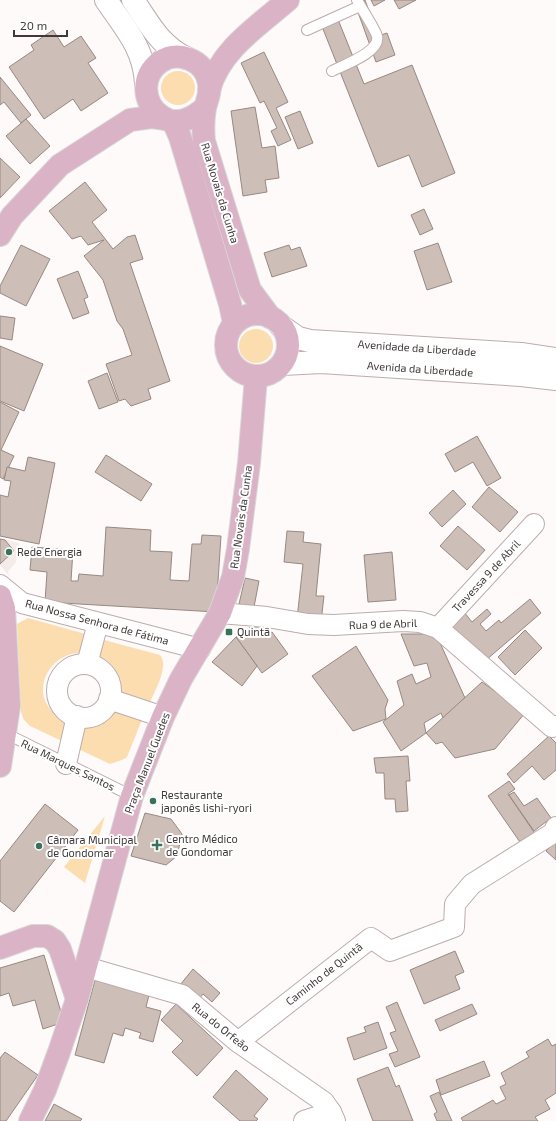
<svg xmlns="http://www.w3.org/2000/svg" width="556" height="1121" font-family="'Exo 2',sans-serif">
	<rect width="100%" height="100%" fill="#fefafa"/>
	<!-- built -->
	<polygon fill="#f5ebeb" points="0,538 19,543 16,562 8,572 10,577 0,565"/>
	<!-- green -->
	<g fill="#fcddb0">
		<circle cx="178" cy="88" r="17"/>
		<circle cx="256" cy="346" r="17"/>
		<path d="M 28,618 L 89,635 L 86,653 C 61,650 38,672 44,698 C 48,710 59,719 69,726 L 66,743 L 30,726 L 24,720 L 21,712 L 17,624 Z"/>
		<path d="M 100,639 L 160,655 C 170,666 154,692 149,705 L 118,696 C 120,684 117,668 106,660 C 104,658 99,658 96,657 Z"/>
		<polygon points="114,707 143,717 127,757 122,760 110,764 76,748 81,725 101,721"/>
		<polygon points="105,816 85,883 64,867"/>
	</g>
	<!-- building -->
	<g fill="#cdbeb7" stroke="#978982">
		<polygon points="365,0 378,36 387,33 395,55 376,62 355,4"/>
		<polygon points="371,0 385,0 374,6"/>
		<polygon points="394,0 416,0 399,9"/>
		<polygon points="335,12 364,84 412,65 455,173 422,187 409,155 378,167 319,19"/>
		<polygon points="53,30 64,47 81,36 96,58 88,63 108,93 81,111 73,99 44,119 9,67 34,50 31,45"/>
		<polygon points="264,52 288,102 276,108 291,140 278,146 271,131 277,128 264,101 260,103 241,63"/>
		<polygon points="0,77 31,115 21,123 4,102 0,105"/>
		<polygon points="255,107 262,148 275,146 279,178 265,180 267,192 243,196 231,111"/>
		<polygon points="300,111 313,143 298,149 285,117"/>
		<polygon points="26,119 50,146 30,164 6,136"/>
		<polygon points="0,158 20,177 0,198"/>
		<polygon points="85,182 107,210 92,222 113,249 127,237 135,235 143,259 130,263 170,381 148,389 151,399 131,406 125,399 119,401 106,364 132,355 123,329 117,321 103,280 84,256 104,240 88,245 81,236 72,239 49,211"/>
		<polygon points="424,209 433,229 420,235 411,215"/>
		<polygon points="438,243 452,282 427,290 414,251"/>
		<polygon points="21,245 50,259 26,306 0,293 0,286"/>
		<polygon points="289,245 291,250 300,247 307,266 272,277 264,253"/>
		<polygon points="78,271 88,297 84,299 89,313 73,319 57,279"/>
		<polygon points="0,316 15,318 12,340 0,338"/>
		<polygon points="0,346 43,364 24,411 0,401"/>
		<polygon points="107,373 118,402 99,409 88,381"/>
		<polygon points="0,402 19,412 1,450 14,456 3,479 0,477"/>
		<polygon points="477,436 501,478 487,486 473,462 455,472 445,454"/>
		<polygon points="106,455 152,484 141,501 95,472"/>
		<polygon points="28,457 55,463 39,544 0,536 0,495 8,497 11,481 4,480 7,467 25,471"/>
		<polygon points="489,487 518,512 500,532 472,507"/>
		<polygon points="453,490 466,504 442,527 429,513"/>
		<polygon points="458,526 485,550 467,570 440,546"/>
		<polygon points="106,527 151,530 150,551 172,552 170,580 189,581 192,544 201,544 202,535 221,536 216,612 45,602 47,572 30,570 32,547 73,550 71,581 78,581 79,574 103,576"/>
		<polygon points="287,531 304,532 303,542 321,544 316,596 324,596 321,622 297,619 303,564 284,562"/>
		<polygon points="0,539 5,540 14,551 0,564"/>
		<polygon points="392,552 396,600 368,602 364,555"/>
		<polygon points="245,578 259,581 254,607 239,604"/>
		<polygon points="530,599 541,613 486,660 446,627 464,612 472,622 487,609 491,614 480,624 486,631 499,620 501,623"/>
		<polygon points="258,622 267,635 272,632 288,654 262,673 236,637"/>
		<polygon points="525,630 542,648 515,675 498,657"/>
		<polygon points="401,634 436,634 465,698 443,718 441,713 424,723 426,733 401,751 383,722 404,705 397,681 412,674 416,684 431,677 427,663 414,666"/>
		<polygon points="236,637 257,666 242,686 212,662"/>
		<polygon points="356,646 388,700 385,709 386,719 353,731 312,676"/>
		<polygon points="482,682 525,713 495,749 455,758 442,742 436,744 426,733"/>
		<polygon points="549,736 556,743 556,770 544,780 532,766 514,783 507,774"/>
		<polygon points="408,756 410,781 406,781 408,811 396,812 395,799 385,799 384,773 376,773 374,758"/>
		<polygon points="509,781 515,789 508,794 536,835 522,845 488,796"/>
		<polygon points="514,792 524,806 537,798 551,818 534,831 509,795"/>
		<polygon points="45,804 78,830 14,912 0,901 0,861"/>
		<polygon points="145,813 171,819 182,834 177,856 166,865 131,856"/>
		<polygon points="556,841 556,860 546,851"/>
		<polygon points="455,951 464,972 455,976 460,989 424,1004 410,970"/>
		<polygon points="44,955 64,1022 43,1029 35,1000 13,1006 9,993 0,996 0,968"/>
		<polygon points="193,969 220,993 212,1002 203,994 198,1000 180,985"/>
		<polygon points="96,976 150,991 146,1007 161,1011 153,1042 139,1038 141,1033 125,1028 123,1036 113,1033 104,1063 75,1055"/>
		<polygon points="397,1002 420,1057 395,1067 389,1054 398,1051 390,1033 396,1031 386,1007"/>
		<polygon points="176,1004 223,1048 197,1076 172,1052 183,1041 161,1020"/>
		<polygon points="472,1004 477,1014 440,1031 435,1020"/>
		<polygon points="378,1022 387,1048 354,1060 347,1038 366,1032 364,1027"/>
		<polygon points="548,1039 552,1046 556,1044 556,1093 545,1100 550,1109 535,1117 538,1121 463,1121 461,1118 493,1100 496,1104 506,1099 500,1087 506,1084 501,1073 529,1057 526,1052"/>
		<polygon points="5,1052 38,1075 6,1121 0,1121 0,1058"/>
		<polygon points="484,1061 490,1076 441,1095 436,1080"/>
		<polygon points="388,1067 396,1087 399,1085 413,1121 373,1121 357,1079"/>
		<polygon points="236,1070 268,1099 254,1116 258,1119 256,1121 240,1121 213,1097"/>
		<polygon points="439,1092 452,1121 437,1121 434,1114 437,1112 430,1096"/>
		<polygon points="54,1104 82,1119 80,1121 45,1121"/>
	</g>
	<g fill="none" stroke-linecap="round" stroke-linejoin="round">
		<defs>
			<g id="lane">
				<polyline points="307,30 360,6"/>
				<path d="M 332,71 C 344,65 381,52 377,36 C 375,29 361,8 357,0"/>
				<polyline points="5,733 132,796"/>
			</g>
			<g id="street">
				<polyline points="0,585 22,603 200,649"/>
				<polyline points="220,613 267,617 308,624 334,625 403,621 420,622 438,628 552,727 556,726"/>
				<polyline points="438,628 534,524"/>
				<polyline points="87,664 98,623"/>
				<circle cx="84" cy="691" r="27"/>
				<polyline points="109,699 163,717"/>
				<polyline points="66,764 77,716"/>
				<polyline points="86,967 182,995 238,1042 324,1102 331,1112 335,1121"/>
				<polyline points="238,1042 371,938 390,951 454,927 455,904 472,884 553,833 556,827"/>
				<polyline points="304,1121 331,1112"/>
			</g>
			<g id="secondary">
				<path d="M 106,0 C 125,28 144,48 146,83"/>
				<path d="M 133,0 C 149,23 159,45 186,58"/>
				<polyline points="281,326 298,338 310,341 521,354 556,359"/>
				<polyline points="283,364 321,362 521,375 556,379"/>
			</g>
			<g id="primary">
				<path d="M 209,90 C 220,50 258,26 288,0"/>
				<path d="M 205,108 C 196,115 185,123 172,121 C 169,121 164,118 161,116 C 142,103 141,75 160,62 C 169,56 179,55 189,59 C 200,63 208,73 209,84 C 211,92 207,100 205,108 C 203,119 203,130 204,141 L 250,290 L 270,317"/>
				<polyline points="173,121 180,137 230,304 234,323"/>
				<polyline points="0,235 12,216 60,165 130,120 152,117 166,119"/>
				<circle cx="257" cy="345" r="31"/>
				<polyline points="0,596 4,608 9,706 0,766"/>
				<polyline points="0,948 33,936 47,936 55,941 60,949 77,999"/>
				<polyline points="30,1121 45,1090 59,1052 77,999 132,796 163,717 181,679 220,613 233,577 238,549 249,463 256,377"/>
			</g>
		</defs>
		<!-- lane casing -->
		<use href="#lane" stroke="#bdacac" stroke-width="12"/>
		<!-- street casing -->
		<use href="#street" stroke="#bdacac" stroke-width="22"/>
		<!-- secondary casing -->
		<use href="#secondary" stroke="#bdacac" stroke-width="24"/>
		<!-- primary casing -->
		<use href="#primary" stroke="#d9d7d7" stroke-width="24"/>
		<!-- lane -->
		<use href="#lane" stroke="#fff" stroke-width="10"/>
		<!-- street -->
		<use href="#street" stroke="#fff" stroke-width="20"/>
		<!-- secondary -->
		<use href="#secondary" stroke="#fff" stroke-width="22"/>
		<!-- primary -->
		<use href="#primary" stroke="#dab3c7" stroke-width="22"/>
	</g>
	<!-- markers -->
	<g fill="#38725b" stroke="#fff" stroke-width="1.5">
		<circle cx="9" cy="552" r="4"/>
		<rect x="225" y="628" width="8" height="8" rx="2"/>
		<circle cx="153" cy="801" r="4"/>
		<path d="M155 839h4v4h4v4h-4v4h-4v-4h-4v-4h4z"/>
		<circle cx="39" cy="846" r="4"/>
	</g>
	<g text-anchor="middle" stroke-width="4" stroke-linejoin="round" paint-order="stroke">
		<!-- street labels -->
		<g font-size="11" fill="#403939" stroke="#fff">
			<text transform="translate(220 193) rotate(73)" y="4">Rua Novais da Cunha</text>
			<text transform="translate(417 348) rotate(4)" y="4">Avenidade da Liberdade</text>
			<text transform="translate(420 369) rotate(4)" y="4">Avenida da Liberdade</text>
			<text transform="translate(241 517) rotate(-82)" y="4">Rua Novais da Cunha</text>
			<text transform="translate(486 576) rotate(-47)" y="4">Travessa 9 de Abril</text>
			<text transform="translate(97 622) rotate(15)" y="4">Rua Nossa Senhora de Fátima</text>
			<text transform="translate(383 624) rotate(-2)" y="4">Rua 9 de Abril</text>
			<text transform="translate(147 763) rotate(-69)" y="4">Praça Manuel Guedes</text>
			<text transform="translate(68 765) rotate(26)" y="4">Rua Marques Santos</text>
			<text transform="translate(324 974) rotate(-38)" y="4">Caminho de Quintã</text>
			<text transform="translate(221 1027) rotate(39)" y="4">Rua do Orfeão</text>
		</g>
		<!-- poi labels -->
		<g font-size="11" fill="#403939" stroke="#fff" text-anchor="start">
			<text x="17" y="556">Rede Energia</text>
			<text x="237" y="636">Quintã</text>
			<text x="161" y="799">Restaurante<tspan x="161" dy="13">japonês lishi-ryori</tspan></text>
			<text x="166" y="843">Centro Médico<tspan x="166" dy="13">de Gondomar</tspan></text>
			<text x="47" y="844">Câmara Municipal<tspan x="47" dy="13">de Gondomar</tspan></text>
		</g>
	</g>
	<!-- scale -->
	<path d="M14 30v6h53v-6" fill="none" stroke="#403939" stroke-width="2"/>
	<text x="20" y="30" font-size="12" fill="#403939" stroke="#ffffff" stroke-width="3" paint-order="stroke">20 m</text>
</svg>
